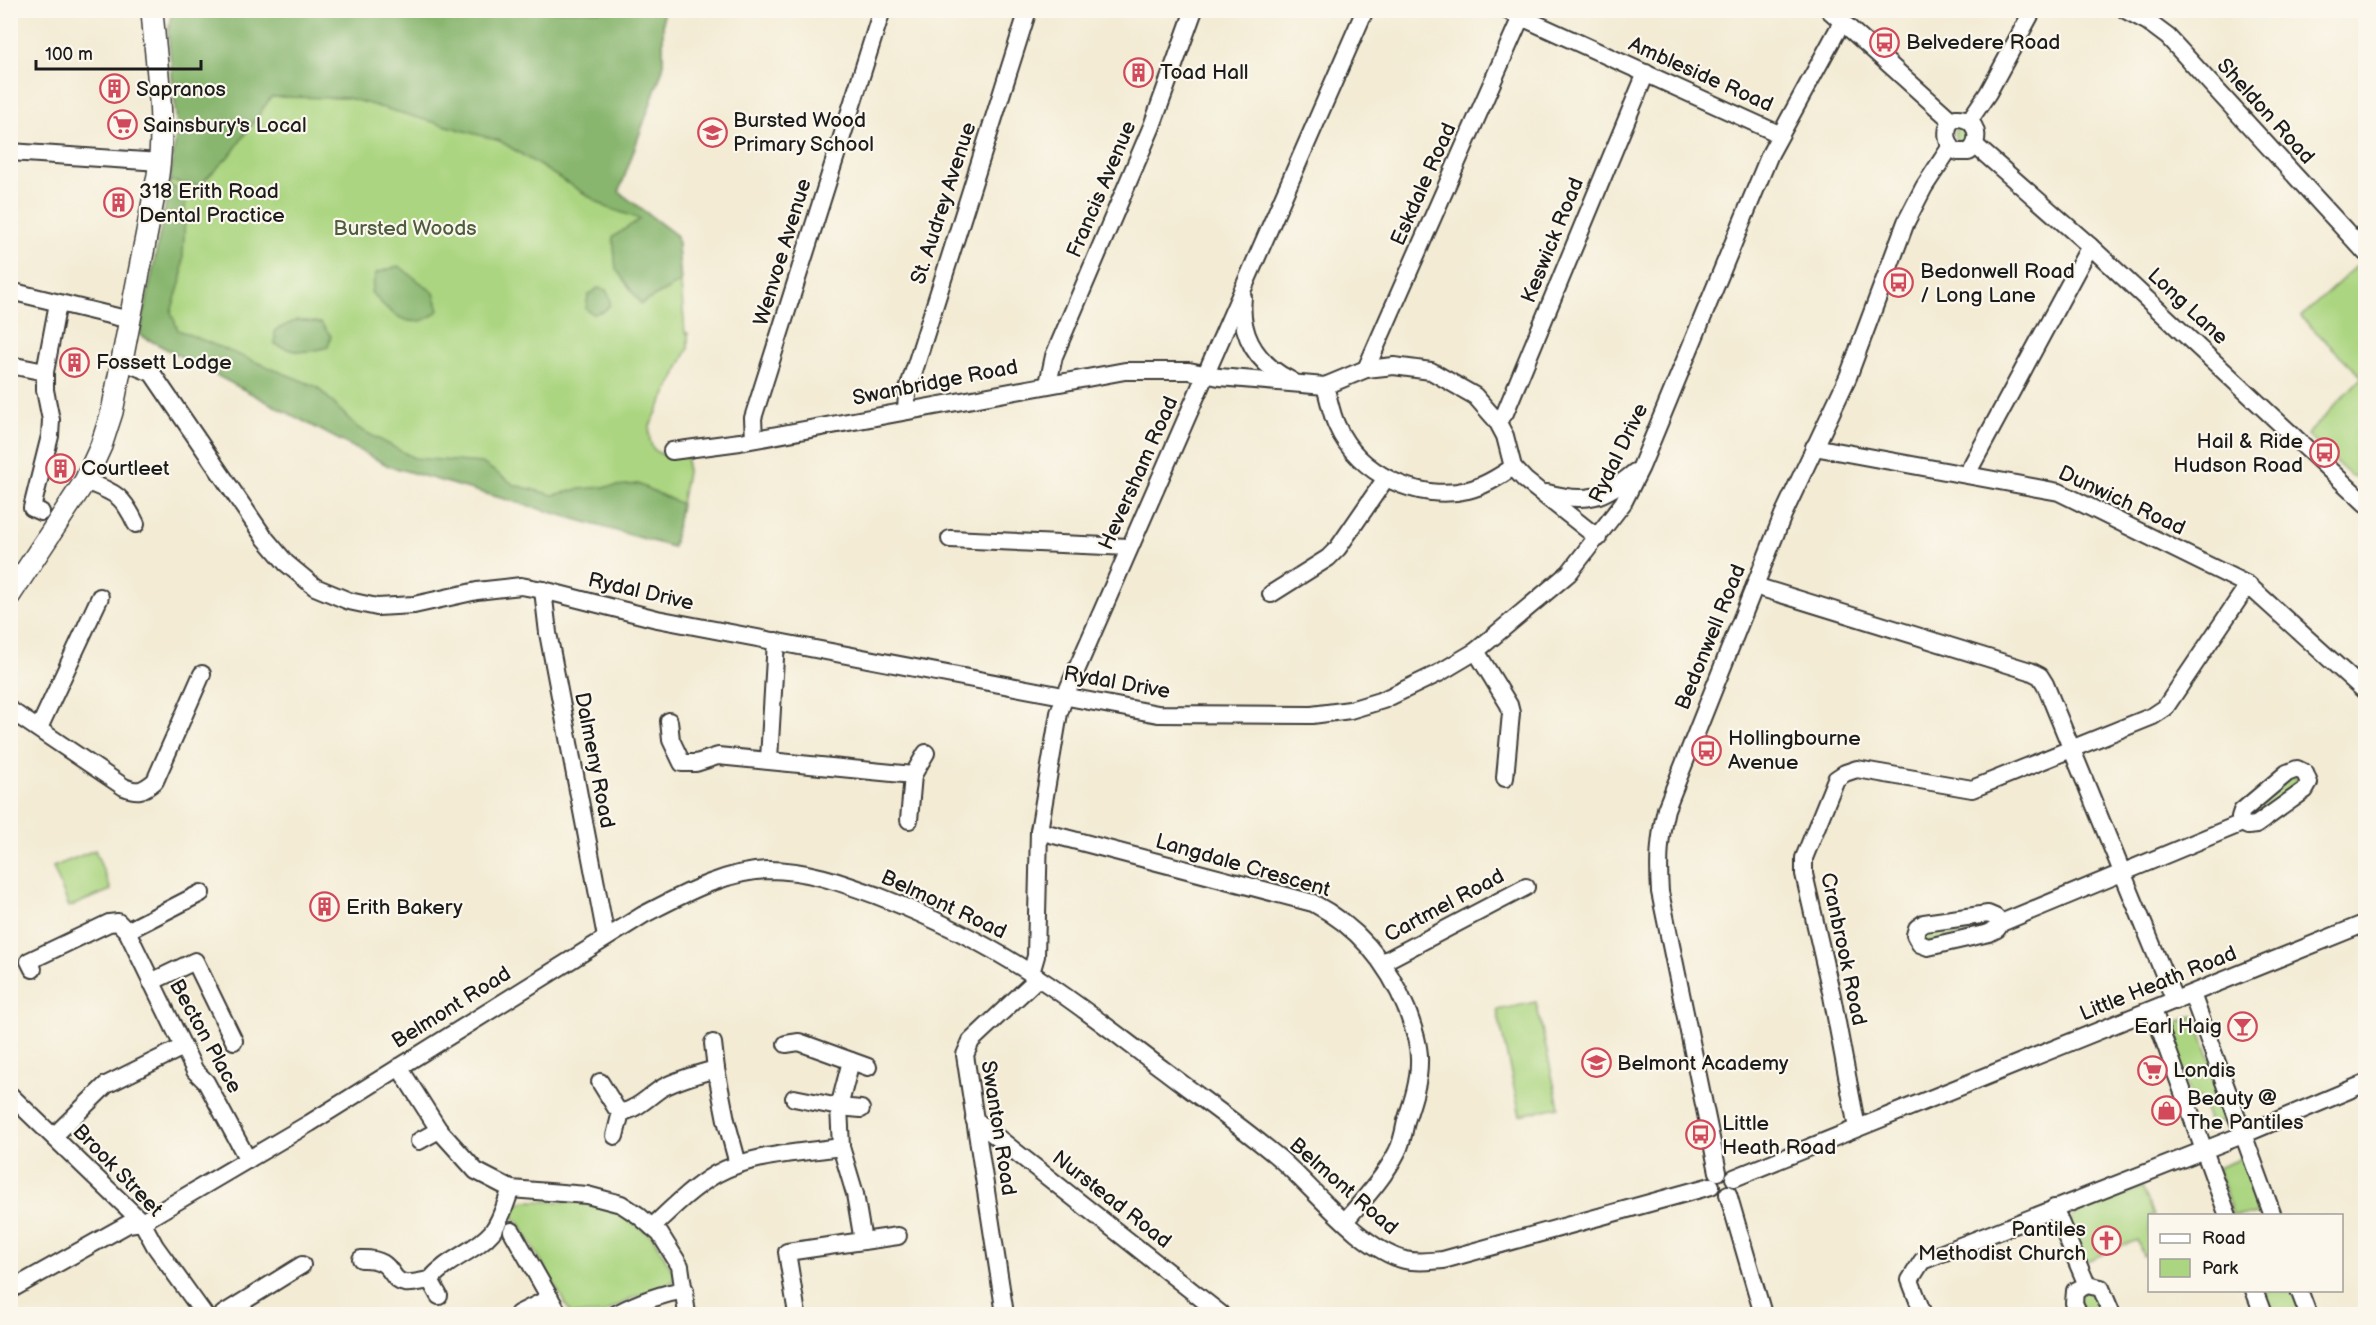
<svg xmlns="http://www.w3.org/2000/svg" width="2376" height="1325" font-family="'Balsamiq Sans',sans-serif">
	<rect width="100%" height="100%" fill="#fbf7ec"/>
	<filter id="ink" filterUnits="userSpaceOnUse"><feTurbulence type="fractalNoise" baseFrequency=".0167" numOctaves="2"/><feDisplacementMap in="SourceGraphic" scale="12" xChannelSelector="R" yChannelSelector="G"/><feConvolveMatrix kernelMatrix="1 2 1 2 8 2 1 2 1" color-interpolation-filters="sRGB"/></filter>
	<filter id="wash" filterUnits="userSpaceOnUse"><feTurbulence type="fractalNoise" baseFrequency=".008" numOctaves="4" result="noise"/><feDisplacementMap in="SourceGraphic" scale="24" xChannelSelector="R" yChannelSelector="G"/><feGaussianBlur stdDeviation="1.35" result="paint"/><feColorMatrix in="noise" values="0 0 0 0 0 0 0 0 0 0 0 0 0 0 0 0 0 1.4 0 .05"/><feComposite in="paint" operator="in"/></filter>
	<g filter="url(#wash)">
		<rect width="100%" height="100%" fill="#f3ebd4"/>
		<!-- green -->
		<g fill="#abd580" stroke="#64784e" stroke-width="1.5">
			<path d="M 172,11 L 663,11 L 663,68 L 619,192 L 677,236 L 685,333 L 688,333 L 688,349 L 650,426 C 646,456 663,457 687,455 L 687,472 L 673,547 L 389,466 L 140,335 L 170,183 L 177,126 L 168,32 Z"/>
			<polygon points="1957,125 1969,129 1969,146 1956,144 1955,127"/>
			<polygon points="2360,263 2366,268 2366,472 2359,477 2351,476 2307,435 2362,377 2301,317"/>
			<polygon points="2291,775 2303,781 2253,822 2244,820"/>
			<polygon points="95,850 111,890 69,907 53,867"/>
			<polygon points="1988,918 1994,926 1925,943 1920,930"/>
			<polygon points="1536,1002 1559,1107 1520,1115 1497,1010"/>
			<polygon points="2194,1016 2221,1089 2213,1093 2224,1121 2210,1125 2199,1097 2191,1099 2165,1027"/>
			<polygon points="2246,1157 2266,1215 2233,1215 2217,1168"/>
			<polygon points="2142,1187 2154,1215 2150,1216 2149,1254 2143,1256 2137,1240 2084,1262 2069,1225 2075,1213"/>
			<polygon points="525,1201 579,1202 618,1212 653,1237 675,1275 673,1282 630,1299 603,1314 571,1314 518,1221 513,1218 516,1205"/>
			<polygon points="2087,1285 2112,1314 2079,1314 2075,1291"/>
			<polygon points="2264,1291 2293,1291 2301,1314 2269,1314 2262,1297"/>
		</g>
		<!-- forest -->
		<g fill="#88b66e" stroke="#526945" stroke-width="1.5">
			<polygon points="172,11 663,11 663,68 619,192 677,236 681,282 641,304 616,269 613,237 640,219 606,207 500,141 348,98 271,97 232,153 199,186 170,181 177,126 168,32"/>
			<polygon points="169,186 186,192 182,277 171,312 178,330 317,387 358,428 414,458 482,463 515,485 553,495 580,489 638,484 681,504 673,547 389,466 140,335"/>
			<path d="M 399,266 L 434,293 L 439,310 C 413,336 389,313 371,292 L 376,273 Z"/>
			<polygon points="598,288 606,290 610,298 610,305 604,311 593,314 586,309 588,295"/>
			<path d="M 297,320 L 321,323 L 331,336 L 328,347 C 306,353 296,354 275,344 L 275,330 Z"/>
		</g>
	</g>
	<g filter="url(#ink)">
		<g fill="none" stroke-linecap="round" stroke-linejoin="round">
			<defs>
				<g id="minor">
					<polyline points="1506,10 1779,134"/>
					<polyline points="1829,10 1951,120"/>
					<polyline points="2125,10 2148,22 2168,37 2366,253"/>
					<path d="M 1956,118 C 1976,117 1983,139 1969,152 C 1968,152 1959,152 1958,152 C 1945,147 1943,124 1956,118 Z"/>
					<polyline points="1969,121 1988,93 2033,10"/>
					<polyline points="1976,146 2090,246 2366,504"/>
					<polyline points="10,152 160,162"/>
					<polyline points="10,291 130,320"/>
					<path d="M 1243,297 C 1239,336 1257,364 1292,381"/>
					<polyline points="122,361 152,373 264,537 286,563 315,587 349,601 377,607 414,605 477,591 521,586 543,590 657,619 1158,714 1312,715 1350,710 1383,700 1439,673 1476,651 1569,573 1623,503 1641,467 1770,154 1842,22"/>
					<polyline points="10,365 45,372"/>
					<polyline points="1366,369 1521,17"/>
					<polyline points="1048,384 1054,356 1152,126 1194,10"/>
					<path d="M 1325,386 C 1329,399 1331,414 1337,426 C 1358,474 1418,502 1468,490 C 1485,486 1499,477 1513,467"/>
					<polyline points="906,411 907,393 1028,10"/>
					<polyline points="1497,421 1505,413 1646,73"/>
					<polyline points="754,439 753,418 882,10"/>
					<polyline points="1814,447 2059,492 2248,585 2366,692"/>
					<polyline points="672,451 740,442 1125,371 1189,371 1219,377 1325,386 1366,369 1394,366 1431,371 1475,396 1497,421 1505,436 1513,467 1525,480 1598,538"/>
					<polyline points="1967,474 2090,246"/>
					<path d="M 85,481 C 115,493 122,494 136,524"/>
					<path d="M 1547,493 C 1587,504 1604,498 1635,472"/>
					<polyline points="41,512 32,508 50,436 51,420 45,390 45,372 58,303"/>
					<polyline points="950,539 1129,547"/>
					<polyline points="1755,586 2030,671 2040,676 2045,684 2175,1001"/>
					<polyline points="543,590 548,633 606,937"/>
					<polyline points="1271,594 1328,558 1338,548 1386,478"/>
					<polyline points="1476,651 1509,705 1511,713 1505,778"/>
					<path d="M 10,710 L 124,787 C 138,793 143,791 155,781 L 202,674"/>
					<polyline points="669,721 671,740 682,763 696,763 718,756 913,775 926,753"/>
					<polyline points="39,728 100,597"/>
					<polyline points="769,759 776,641"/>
					<polyline points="909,820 913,775"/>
					<path d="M 1039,831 L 1313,903 C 1359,927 1388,963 1407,1010 C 1413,1027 1420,1045 1419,1063 C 1419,1083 1412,1103 1406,1121 C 1404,1131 1402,1143 1397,1152 C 1384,1178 1364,1199 1345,1221"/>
					<polyline points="201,893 127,931 195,1071 206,1082 248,1160"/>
					<polyline points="2001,923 1995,917 1988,914 1924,923 1917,928 1915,935 1920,944 1928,947 1989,933 1997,929 2001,923 2242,823 2248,826 2256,825 2305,790 2309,783 2305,773 2297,769 2287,773 2242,811 2240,817 2242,823"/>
					<polyline points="1383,962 1526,887"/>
					<polyline points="33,969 29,961 109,923 118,922 127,931"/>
					<polyline points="1031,973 1036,956 1039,831 1059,713 1065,696 1365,10"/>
					<polyline points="151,982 195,961 234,1041"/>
					<polyline points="2192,994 2273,1216"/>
					<polyline points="2153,1010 2228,1216"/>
					<polyline points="713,1043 716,1069"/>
					<polyline points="786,1044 799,1042 868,1067"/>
					<polyline points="851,1061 839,1107 861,1109"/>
					<polyline points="399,1067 439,1130 476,1171 511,1189 587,1195 621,1204 638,1215 660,1234 680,1266 687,1314"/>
					<path d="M 600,1082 L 616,1108 L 621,1112 C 637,1110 649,1096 662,1088 C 679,1079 697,1074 716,1069 L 726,1120 L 738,1164"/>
					<polyline points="10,1095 142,1222 155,1246 204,1314"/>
					<polyline points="794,1098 839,1107 841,1147 855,1194 863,1241 787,1252 797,1314"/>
					<polyline points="974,1119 1221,1314"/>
					<polyline points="1857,1128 1832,996 1804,874 1804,858 1836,779 1845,773 1857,769 1972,789 2153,716 2165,708 2248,585"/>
					<polyline points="54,1136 106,1085 183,1047"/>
					<polyline points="615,1136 621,1112"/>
					<polyline points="419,1141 439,1130"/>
					<path d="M 1718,1172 L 1660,892 C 1658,861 1659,839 1666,809 L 1783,515 L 1848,377 L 1906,222 L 1924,187 L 1951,146"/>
					<polyline points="1734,1178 2366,923"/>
					<polyline points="1728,1194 1763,1314"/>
					<polyline points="2054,1208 2087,1285"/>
					<path d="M 652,1227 C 672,1208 692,1188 716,1174 C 752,1154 800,1153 841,1147"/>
					<polyline points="512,1231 559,1314"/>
					<polyline points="863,1241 898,1236"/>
					<path d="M 361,1259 C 396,1258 387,1280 405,1283 C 413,1284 422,1281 430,1280 C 448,1258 475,1252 492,1232 C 502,1219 505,1204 511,1189"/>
					<polyline points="430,1280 439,1296"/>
					<path d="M 10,1290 L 128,1224 L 142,1222 L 310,1123 L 643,915 C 682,895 724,871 769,870 C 808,870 842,883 878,896 C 932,917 983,942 1032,974 C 1078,1003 1121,1038 1164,1070 C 1202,1099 1242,1127 1279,1158 C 1315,1189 1359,1248 1405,1260 C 1418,1263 1430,1261 1443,1260 L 1711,1186"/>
					<polyline points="2254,1290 2263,1314"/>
					<polyline points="2299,1290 2308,1314"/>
					<polyline points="223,1314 302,1265"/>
					<polyline points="518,1314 550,1298"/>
					<path d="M 616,1314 C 639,1302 659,1294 685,1290"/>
					<polyline points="1005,1314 965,1055 971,1041 1038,978"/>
					<polyline points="1923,1314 1910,1280 1922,1261 2245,1134 2366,1083"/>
					<polyline points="2079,1314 2074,1303 2075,1291 2087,1285 2101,1288 2112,1314"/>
				</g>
				<path id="major" d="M 10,595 L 85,481 L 101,446 L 112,412 L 158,175 C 166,118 156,67 152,10"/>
			</defs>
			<!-- minor casing -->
			<use href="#minor" stroke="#3c3b38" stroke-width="20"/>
			<!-- major casing -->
			<use href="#major" stroke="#3c3b38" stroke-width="24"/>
			<!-- minor -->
			<use href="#minor" stroke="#fff" stroke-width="16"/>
			<!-- major -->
			<use href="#major" stroke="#fff" stroke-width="21"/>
		</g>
	</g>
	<!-- icons -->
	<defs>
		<symbol id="bus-ring" viewBox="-11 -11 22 22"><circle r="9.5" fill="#fbf7ec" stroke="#d1495b" stroke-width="1.5"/><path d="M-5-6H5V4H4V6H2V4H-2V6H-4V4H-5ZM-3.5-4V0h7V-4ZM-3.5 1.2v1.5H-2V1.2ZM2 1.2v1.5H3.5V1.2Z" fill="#d1495b"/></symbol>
		<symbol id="building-ring" viewBox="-11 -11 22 22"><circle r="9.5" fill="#fbf7ec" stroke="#d1495b" stroke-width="1.5"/><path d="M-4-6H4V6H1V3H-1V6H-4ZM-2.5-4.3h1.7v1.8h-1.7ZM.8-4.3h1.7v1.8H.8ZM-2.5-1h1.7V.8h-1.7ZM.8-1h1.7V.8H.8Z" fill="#d1495b"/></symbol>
		<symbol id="supermarket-ring" viewBox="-11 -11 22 22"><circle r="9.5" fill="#fbf7ec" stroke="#d1495b" stroke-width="1.5"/><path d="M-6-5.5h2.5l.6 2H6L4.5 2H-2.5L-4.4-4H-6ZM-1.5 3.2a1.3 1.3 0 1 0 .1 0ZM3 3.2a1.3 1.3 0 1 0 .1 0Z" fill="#d1495b"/></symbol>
		<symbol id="school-ring" viewBox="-11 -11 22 22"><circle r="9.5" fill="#fbf7ec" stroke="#d1495b" stroke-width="1.5"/><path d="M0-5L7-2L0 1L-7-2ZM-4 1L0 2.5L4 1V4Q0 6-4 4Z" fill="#d1495b"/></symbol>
		<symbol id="bar-ring" viewBox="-11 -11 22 22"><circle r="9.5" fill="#fbf7ec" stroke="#d1495b" stroke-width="1.5"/><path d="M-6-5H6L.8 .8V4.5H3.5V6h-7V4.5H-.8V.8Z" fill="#d1495b"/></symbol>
		<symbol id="shop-ring" viewBox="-11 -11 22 22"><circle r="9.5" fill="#fbf7ec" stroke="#d1495b" stroke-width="1.5"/><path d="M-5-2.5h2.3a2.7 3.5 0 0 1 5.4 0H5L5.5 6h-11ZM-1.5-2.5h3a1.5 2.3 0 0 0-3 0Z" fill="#d1495b"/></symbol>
		<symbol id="church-ring" viewBox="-11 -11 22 22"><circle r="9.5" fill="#fbf7ec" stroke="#d1495b" stroke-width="1.5"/><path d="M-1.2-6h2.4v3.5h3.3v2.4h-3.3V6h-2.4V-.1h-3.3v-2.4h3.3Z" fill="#d1495b"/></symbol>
	</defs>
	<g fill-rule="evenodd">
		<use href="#bus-ring" x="1868" y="26" width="33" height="33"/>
		<use href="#building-ring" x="1122" y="56" width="33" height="33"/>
		<use href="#building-ring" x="98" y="72" width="33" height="33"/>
		<use href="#supermarket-ring" x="106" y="108" width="33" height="33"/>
		<use href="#school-ring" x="696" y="116" width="33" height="33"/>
		<use href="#building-ring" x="102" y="186" width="33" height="33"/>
		<use href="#bus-ring" x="1882" y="266" width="33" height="33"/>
		<use href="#building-ring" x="58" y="346" width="33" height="33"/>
		<use href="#bus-ring" x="2308" y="436" width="33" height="33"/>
		<use href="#building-ring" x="44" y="452" width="33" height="33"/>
		<use href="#bus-ring" x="1690" y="734" width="33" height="33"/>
		<use href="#building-ring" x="308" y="890" width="33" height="33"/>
		<use href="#bar-ring" x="2226" y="1010" width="33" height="33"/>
		<use href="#school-ring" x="1580" y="1046" width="33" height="33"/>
		<use href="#supermarket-ring" x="2136" y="1054" width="33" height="33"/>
		<use href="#shop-ring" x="2150" y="1094" width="33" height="33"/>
		<use href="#bus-ring" x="1684" y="1118" width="33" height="33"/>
		<use href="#church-ring" x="2090" y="1224" width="33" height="33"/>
	</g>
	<g text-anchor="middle" stroke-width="4.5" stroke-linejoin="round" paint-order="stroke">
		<!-- poi labels -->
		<g font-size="21" fill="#1c1c1c" stroke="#fbf7ec" text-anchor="start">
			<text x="1906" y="49">Belvedere Road</text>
			<text x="1160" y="79">Toad Hall</text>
			<text x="136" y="96">Sapranos</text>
			<text x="733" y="127">Bursted Wood<tspan x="733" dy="24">Primary School</tspan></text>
			<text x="143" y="132">Sainsbury's Local</text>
			<text x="139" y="198">318 Erith Road<tspan x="139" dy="24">Dental Practice</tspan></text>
			<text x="1920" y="278">Bedonwell Road<tspan x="1920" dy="24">/ Long Lane</tspan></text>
			<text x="96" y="369">Fossett Lodge</text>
			<text x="2303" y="448" text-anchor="end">Hail &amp; Ride<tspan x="2303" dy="24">Hudson Road</tspan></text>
			<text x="81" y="475">Courtleet</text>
			<text x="1728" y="745">Hollingbourne<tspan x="1728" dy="24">Avenue</tspan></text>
			<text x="346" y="914">Erith Bakery</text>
			<text x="2222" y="1033" text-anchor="end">Earl Haig</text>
			<text x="1617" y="1070">Belmont Academy</text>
			<text x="2173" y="1077">Londis</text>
			<text x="2187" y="1105">Beauty @<tspan x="2187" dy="24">The Pantiles</tspan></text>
			<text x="1722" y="1130">Little<tspan x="1722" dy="24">Heath Road</tspan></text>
			<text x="2086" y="1236" text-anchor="end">Pantiles<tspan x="2086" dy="24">Methodist Church</tspan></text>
		</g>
		<!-- street labels -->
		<g font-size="21" fill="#1c1c1c" stroke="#fbf7ec">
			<text transform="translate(1701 74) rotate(24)" y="7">Ambleside Road</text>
			<text transform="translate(2266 111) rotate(48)" y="7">Sheldon Road</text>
			<text transform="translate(1423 184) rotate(-66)" y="7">Eskdale Road</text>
			<text transform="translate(1101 189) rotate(-67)" y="7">Francis Avenue</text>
			<text transform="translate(943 203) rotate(-72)" y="7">St. Audrey Avenue</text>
			<text transform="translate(1552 240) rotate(-68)" y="7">Keswick Road</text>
			<text transform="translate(782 252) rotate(-73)" y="7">Wenvoe Avenue</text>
			<text transform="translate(2188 306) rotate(43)" y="7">Long Lane</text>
			<text transform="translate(935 382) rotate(-11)" y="7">Swanbridge Road</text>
			<text transform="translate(1618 453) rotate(-64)" y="7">Rydal Drive</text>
			<text transform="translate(1138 473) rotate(-66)" y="7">Heversham Road</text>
			<text transform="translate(2122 500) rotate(25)" y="7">Dunwich Road</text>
			<text transform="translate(641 591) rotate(13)" y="7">Rydal Drive</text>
			<text transform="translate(1710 637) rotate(-68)" y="7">Bedonwell Road</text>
			<text transform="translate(1117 682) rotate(10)" y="7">Rydal Drive</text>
			<text transform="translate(595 760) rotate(79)" y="7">Dalmeny Road</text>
			<text transform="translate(1243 865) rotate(16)" y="7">Langdale Crescent</text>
			<text transform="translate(944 904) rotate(25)" y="7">Belmont Road</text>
			<text transform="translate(1444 905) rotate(-28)" y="7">Cartmel Road</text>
			<text transform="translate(1844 949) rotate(78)" y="7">Cranbrook Road</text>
			<text transform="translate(2158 983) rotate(-22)" y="7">Little Heath Road</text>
			<text transform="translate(451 1007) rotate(-32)" y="7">Belmont Road</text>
			<text transform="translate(206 1036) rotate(61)" y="7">Becton Place</text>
			<text transform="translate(999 1128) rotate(81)" y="7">Swanton Road</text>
			<text transform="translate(118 1170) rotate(46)" y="7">Brook Street</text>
			<text transform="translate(1344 1186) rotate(41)" y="7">Belmont Road</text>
			<text transform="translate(1112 1199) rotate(38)" y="7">Nurstead Road</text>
		</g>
		<!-- park labels -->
		<g font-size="21" fill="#4e5d3f" stroke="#fbf7ec">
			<text x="405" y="235">Bursted Woods</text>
		</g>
	</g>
	<!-- margin -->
	<rect width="2376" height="1325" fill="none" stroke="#fbf7ec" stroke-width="36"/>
	<!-- legend -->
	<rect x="2148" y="1214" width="195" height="78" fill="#fbf7ec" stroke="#a29f99" stroke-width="1.5"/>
	<rect x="2160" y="1234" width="30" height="9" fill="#ffffff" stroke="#a29f99" stroke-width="1.5"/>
	<text x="2202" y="1244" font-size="18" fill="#1c1c1c">Road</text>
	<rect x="2160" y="1259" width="30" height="18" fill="#abd580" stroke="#a29f99" stroke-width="1.5"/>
	<text x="2202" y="1274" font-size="18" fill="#1c1c1c">Park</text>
	<!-- scale -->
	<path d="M36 60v9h165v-9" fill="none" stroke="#1c1c1c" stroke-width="3"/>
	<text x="45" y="60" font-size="18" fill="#1c1c1c" stroke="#fbf7ec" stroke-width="4.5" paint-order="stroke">100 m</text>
</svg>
